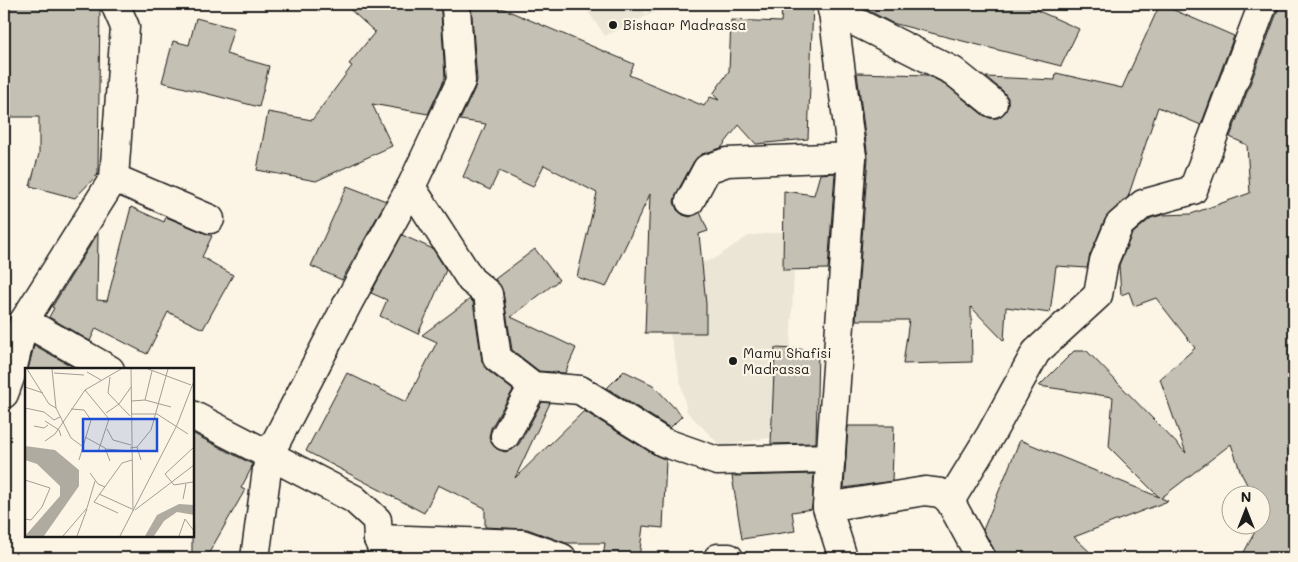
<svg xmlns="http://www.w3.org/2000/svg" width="1298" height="562" font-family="Mali,sans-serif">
	<rect width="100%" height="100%" fill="#fcf5e5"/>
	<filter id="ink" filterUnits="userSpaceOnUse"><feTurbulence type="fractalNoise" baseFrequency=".02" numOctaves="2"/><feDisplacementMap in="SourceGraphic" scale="10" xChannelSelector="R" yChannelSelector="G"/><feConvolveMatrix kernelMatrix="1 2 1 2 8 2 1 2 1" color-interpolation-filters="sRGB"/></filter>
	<g filter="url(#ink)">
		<!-- built -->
		<g fill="#ebe5d6">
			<polygon points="583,4 637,4 646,14 658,4 672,4 605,36"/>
			<polygon points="796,230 786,435 721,446 687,412 665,311 666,273 714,259 748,236"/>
		</g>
		<!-- building -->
		<g fill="#c4c0b3" stroke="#1c1c1c">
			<polygon points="4,4 100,4 98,174 75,198 30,186 39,154 39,117 4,117"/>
			<polygon points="344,4 439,4 441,12 445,78 428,114 372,104 392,146 316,181 257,170 268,112 312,120 352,66 349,64 375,32"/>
			<polygon points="471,4 492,4 634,64 629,75 704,106 710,97 719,100 713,94 729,71 731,20 781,22 782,4 813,4 808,139 756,144 739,125 721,148 702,154 694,161 676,194 674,202 677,210 683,215 690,217 700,212 708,231 699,234 706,304 706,333 645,333 650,194 606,287 577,277 597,193 544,165 533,187 499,171 490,190 463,177 486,124 460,120 475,88 477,80"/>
			<polygon points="862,4 1023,4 1079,29 1061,66 892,23 862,7"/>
			<polygon points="1160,4 1234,36 1201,125 1158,107 1128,197 1105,219 1090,255 1087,268 1056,266 1050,313 1006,307 1004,341 971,307 972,362 903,364 909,320 856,320 868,158 857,73 927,75 945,84 983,115 990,118 998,118 1005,112 1008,105 1008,98 1003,91 986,77 1055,80 1056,73 1122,88"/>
			<polygon points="1278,4 1294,4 1294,558 1241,558 1259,524 1260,524 1263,517 1260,512 1260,494 1252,494 1241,473 1231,444 1161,498 1168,501 1074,537 1096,558 997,558 995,551 983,530 1020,440 1159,497 1109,447 1113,397 1039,386 1074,351 1087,351 1186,453 1160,379 1195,348 1156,298 1134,306 1129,292 1121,295 1119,265 1132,234 1151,218 1162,215 1191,214 1250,193 1247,145 1230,137 1278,10"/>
			<polygon points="196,18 234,28 226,54 269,66 259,107 162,82 173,41 189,45"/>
			<polygon points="835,173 828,269 783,270 784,191 814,195 820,174"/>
			<polygon points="347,186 386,201 342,280 311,266"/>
			<polygon points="131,207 164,222 166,217 212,236 202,257 233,275 203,329 168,312 147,354 96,328 90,341 49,317 54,308 52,307 98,233 97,300 107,301"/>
			<polygon points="402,235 433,249 446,270 418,334 380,316 387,300 371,293"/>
			<polygon points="535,249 559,280 511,317 576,348 565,373 539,371 512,350 503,292 495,279"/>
			<polygon points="470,299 473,302 482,361 487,370 513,390 491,428 489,437 492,444 497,449 505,452 513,449 519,444 542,402 550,403 515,478 584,411 655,455 666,460 663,528 643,526 639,558 603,558 605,543 566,543 527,529 485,527 485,508 438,485 424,513 306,451 347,373 406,402 437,342 422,335"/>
			<polygon points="34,345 77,369 76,370 28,370"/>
			<polygon points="775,348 818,350 816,443 771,444"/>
			<polygon points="624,371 653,385 682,416 670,428 607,388"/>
			<polygon points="848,426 894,426 892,481 844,488"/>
			<polygon points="192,433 252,464 251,469 241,488 245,490 206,558 192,558"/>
			<polygon points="814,474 812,509 792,512 795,531 742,539 732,476"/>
		</g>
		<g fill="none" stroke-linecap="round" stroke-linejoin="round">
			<defs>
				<g id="minor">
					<polyline points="832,10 953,71 993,103"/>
					<polyline points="114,178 210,219"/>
					<polyline points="411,187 471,280 488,294 497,358 533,386 580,390 663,442 717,461 831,458"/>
					<polyline points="690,201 707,169 727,162 852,157"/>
					<polyline points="24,321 110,370"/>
					<polyline points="4,394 11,375 24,321 114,178 125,27 115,4"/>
					<polyline points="192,415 354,499 377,520 378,539 386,558"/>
					<polyline points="505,436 533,386"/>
					<polyline points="950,501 991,434 1036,352 1098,295 1104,261 1119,225 1143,204 1193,190 1263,4"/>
					<polyline points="827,507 925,491 941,493 950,501 981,558"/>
					<polyline points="378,539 522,544 562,558"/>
					<polyline points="255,558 269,455 348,303 411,187 461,81 456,7 454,4"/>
					<polyline points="718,558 729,558"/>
				</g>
				<polyline id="tertiary" points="832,4 852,157 827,507 843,558"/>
			</defs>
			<!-- minor casing -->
			<use href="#minor" stroke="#1c1c1c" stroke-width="31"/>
			<!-- tertiary casing -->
			<use href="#tertiary" stroke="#1c1c1c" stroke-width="31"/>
			<!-- minor -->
			<use href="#minor" stroke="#fcf5e5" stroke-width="28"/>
			<!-- tertiary -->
			<use href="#tertiary" stroke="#fcf5e5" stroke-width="28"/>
		</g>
	</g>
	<!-- markers -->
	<g fill="#1c1c1c" stroke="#fcf5e5" stroke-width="2">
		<circle cx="613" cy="25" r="5"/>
		<circle cx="733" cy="361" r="5"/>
	</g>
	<g text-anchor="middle" stroke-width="4.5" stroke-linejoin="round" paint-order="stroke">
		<!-- poi labels -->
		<g font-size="14" fill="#1c1c1c" stroke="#fcf5e5" text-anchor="start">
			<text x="623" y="30">Bishaar Madrassa</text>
			<text x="743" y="358">Mamu Shafisi<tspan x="743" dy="16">Madrassa</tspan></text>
		</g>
	</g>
	<!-- overview -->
	<g transform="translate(25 368)">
		<rect width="169" height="169" fill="#fcf5e5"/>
		<path d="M 0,78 L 30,82 L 54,102 L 54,118 L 19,168 L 0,168 L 35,128 L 35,118 L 12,96 L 0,92 ZM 154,136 L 169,137 L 169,147 L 152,144 L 139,153 L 129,168 L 120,168 L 132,147 Z" fill="#b0aba1"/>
		<path fill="none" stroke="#a29e95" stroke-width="1" d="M 2,1 L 24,36 L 31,40M 27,1 L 31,40 L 46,70 L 57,78M 106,1 L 108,143M 123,1 L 166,17M 62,4 L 76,12M 29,5 L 59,7M 85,9 L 83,25 L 105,48M 0,19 L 18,25M 60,22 L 84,51 L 73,84M 120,32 L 127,3M 107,33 L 120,32 L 146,39M 0,40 L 19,44 L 29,52 L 35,49M 46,41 L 59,42 L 66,52 L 54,92M 81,45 L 94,36 L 106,19M 106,46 L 132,46 L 163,66M 20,53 L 34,62 L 36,68M 9,58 L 19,60 L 23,57M 82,61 L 88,72 L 106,77M 60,69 L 80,80 L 85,93M 20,73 L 30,66 L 60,22 L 96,1M 112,79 L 126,62 L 143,1M 105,80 L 112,79 L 116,92M 80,81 L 107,83M 65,105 L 73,116 L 80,119M 0,112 L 25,120 L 17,139 L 6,152 L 0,151M 168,114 L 149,117 L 140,106 L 169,79M 74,126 L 107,141M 158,131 L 161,116M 110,142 L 169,97M 93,145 L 69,134 L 97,95 L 107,92M 38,168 L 62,140 L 70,113M 52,168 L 62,141M 95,168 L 152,57 L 169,13M 154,168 L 160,151 L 169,163"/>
		<path fill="#1d4ed8" fill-opacity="0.15" stroke="#1d4ed8" stroke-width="2.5" d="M 58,51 L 132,51 L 132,83 L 58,83 Z"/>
		<rect width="169" height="169" fill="none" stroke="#1c1c1c" stroke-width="2.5"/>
	</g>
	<!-- margin -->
	<rect width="1298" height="562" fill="none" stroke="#fcf5e5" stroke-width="20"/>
	<rect x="10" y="10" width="1278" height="542" fill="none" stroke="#1c1c1c" stroke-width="2" filter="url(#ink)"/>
	<!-- north arrow -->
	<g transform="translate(1246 510)"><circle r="24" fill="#fcf5e5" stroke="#a29e95"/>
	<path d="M0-4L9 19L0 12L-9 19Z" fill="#1c1c1c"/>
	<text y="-8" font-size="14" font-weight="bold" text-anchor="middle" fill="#1c1c1c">N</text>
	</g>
</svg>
